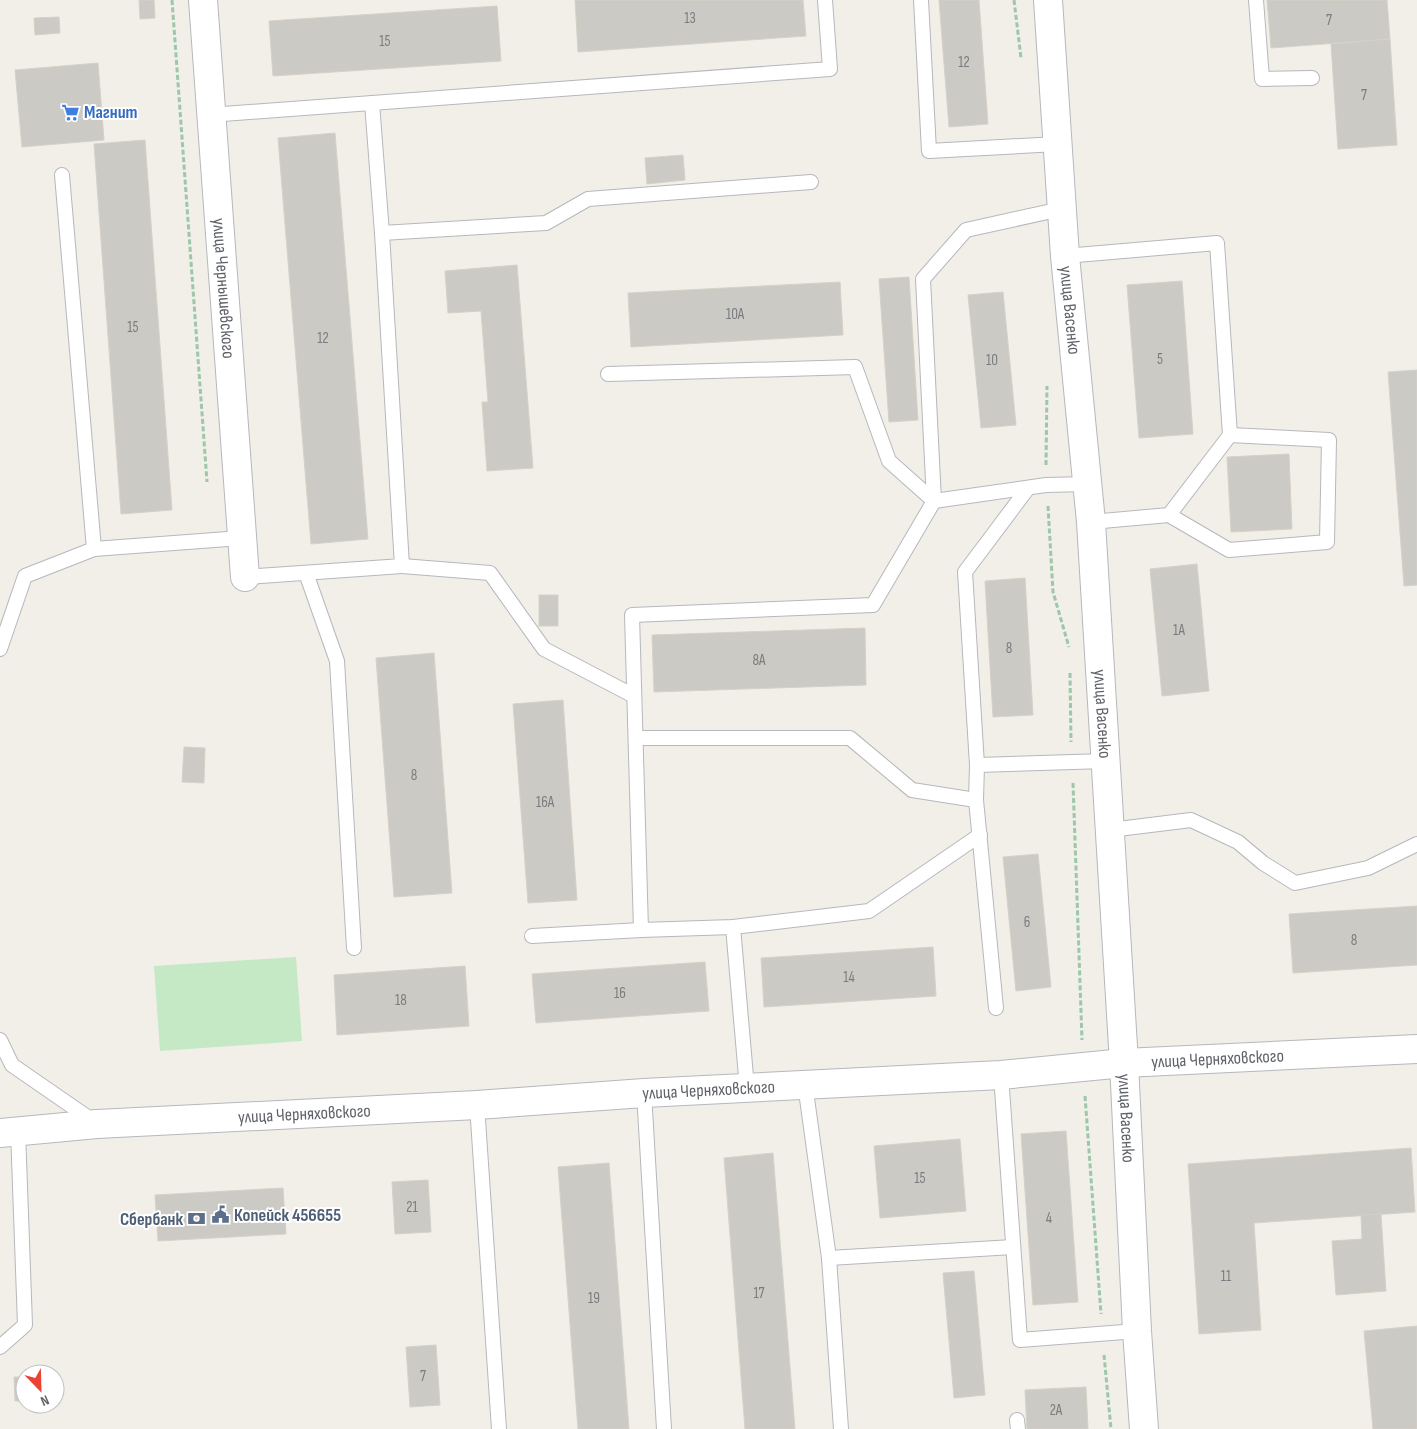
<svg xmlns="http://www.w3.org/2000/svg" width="1417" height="1429" font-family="'Sofia Sans Condensed',sans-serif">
	<rect width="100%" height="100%" fill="#f1efe8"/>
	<!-- green -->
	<polygon fill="#c5e8c5" points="296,957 302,1041 160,1051 154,966"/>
	<!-- building -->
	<g fill="#cccac5" stroke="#d6d1c6">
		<polygon points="139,0 154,0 155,18 140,19"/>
		<polygon points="575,0 803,0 806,36 578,52"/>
		<polygon points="939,0 979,0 988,124 949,127"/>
		<polygon points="1267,0 1387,0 1390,39 1271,48"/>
		<polygon points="497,6 501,61 273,76 269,21"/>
		<polygon points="59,17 60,33 35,35 34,18"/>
		<polygon points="1390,39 1397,145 1338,149 1331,44"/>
		<polygon points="98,63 104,140 22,147 15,70"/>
		<polygon points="335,133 368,539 311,544 278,138"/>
		<polygon points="145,140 172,510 121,514 94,144"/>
		<polygon points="683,155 685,180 647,184 645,158"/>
		<polygon points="517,265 533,468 487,471 482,402 488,402 481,311 448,313 445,271"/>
		<polygon points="909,277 918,420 889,422 879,279"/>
		<polygon points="1182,281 1193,434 1139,438 1127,285"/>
		<polygon points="840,282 843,335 631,347 628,293"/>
		<polygon points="1003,292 1016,425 981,428 968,295"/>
		<polygon points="1417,370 1417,585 1404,586 1388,372"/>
		<polygon points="1289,454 1292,529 1231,532 1227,457"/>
		<polygon points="1197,564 1209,691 1162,696 1150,569"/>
		<polygon points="1025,578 1033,715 993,717 985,581"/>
		<rect x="539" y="595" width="19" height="31"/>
		<polygon points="865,628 866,685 654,692 652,635"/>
		<polygon points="434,653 452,893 394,897 376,658"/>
		<polygon points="563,700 577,900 528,903 513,704"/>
		<polygon points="184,747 205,748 204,783 182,782"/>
		<polygon points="1038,854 1051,987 1016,991 1003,857"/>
		<polygon points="1417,906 1417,965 1293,973 1289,914"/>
		<polygon points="933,947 936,996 764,1007 761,958"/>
		<polygon points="705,962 709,1011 536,1023 532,974"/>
		<polygon points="465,966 469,1026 337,1035 334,975"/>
		<polygon points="1066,1131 1078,1302 1033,1305 1021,1134"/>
		<polygon points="960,1139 966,1211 880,1218 874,1146"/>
		<polygon points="1411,1148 1415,1212 1254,1223 1261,1330 1199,1334 1188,1164"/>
		<polygon points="773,1153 795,1429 745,1429 724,1158"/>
		<polygon points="609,1163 629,1429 578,1429 558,1167"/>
		<polygon points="428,1180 431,1232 395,1234 392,1182"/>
		<polygon points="283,1188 286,1234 158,1241 155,1195"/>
		<polygon points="1381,1214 1386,1291 1336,1295 1332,1241 1362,1239 1361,1215"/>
		<polygon points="974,1271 985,1395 954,1398 943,1273"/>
		<polygon points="1417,1326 1417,1429 1373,1429 1364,1331"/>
		<polygon points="436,1345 440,1405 410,1407 406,1347"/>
		<polygon points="14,1377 25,1377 25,1401 15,1401"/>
		<polygon points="1086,1387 1088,1429 1027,1429 1025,1390"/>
	</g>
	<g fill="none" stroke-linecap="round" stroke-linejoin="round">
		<defs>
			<g id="lane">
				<polyline points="921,0 929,151 1057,144"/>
				<polyline points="1256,0 1262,79 1312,78"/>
				<polyline points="210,115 830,69 825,0"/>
				<polyline points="62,175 94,549 241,538"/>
				<polyline points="382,233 546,223 588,199 811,182"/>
				<polyline points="1065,256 1217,243 1230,435 1169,515 1091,522"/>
				<polyline points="608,374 855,367 889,461 934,501 1046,485 1087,484"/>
				<polyline points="1169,515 1229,550 1327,542 1329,440 1230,435"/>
				<polyline points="402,566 490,573 544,649 634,696"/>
				<polyline points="306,573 337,661 354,948"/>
				<polyline points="245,577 402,566 382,233 372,103"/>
				<polyline points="0,649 25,576 94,549"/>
				<polyline points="636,738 850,738 912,790 976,800"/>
				<polyline points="977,765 1106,761"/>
				<polyline points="1110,830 1191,820 1238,842 1263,863 1295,883 1368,868 1417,844"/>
				<polyline points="980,835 869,911 733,927 641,930 632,615 873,605 934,501 923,279 966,230 1061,209"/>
				<polyline points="733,927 747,1088"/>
				<polyline points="532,936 641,930"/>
				<polyline points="996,1008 976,800 977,765 965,572 1028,488"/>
				<polyline points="0,1040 12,1065 96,1123"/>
				<polyline points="1001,1075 1020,1340 1137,1331"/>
				<polyline points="805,1084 829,1258 841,1429"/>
				<polyline points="644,1093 664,1429"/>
				<polyline points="477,1105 499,1429"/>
				<polyline points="829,1258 1013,1247"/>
				<polyline points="0,1347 25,1325 18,1131"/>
				<polyline points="1017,1420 1018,1429"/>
			</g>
			<g id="street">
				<path id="s1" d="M 203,0 L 245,577"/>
				<path id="s2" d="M 1048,0 L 1065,256 L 1091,522 L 1124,1063 L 1137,1331 L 1144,1429"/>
				<path id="s3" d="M 0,1133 L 97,1124 L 477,1105 L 644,1093 L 1001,1075 L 1124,1063 L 1417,1049"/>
			</g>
		</defs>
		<!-- lane casing -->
		<use href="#lane" stroke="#b5b8bc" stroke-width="16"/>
		<!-- street casing -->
		<use href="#street" stroke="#b5b8bc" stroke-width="30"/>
		<!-- path -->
		<g stroke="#9cc7a9" stroke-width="3" stroke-dasharray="5 2.5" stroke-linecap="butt">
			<polyline points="172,0 207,482"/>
			<polyline points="1014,0 1021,58"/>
			<polyline points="1046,465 1047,386"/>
			<polyline points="1048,506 1053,592 1069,647"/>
			<polyline points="1070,673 1071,742"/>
			<polyline points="1073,783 1082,1040"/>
			<polyline points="1085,1096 1101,1314"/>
			<polyline points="1104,1355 1111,1429"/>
		</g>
		<!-- lane -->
		<use href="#lane" stroke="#fff" stroke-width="14"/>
		<!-- street -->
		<use href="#street" stroke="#fff" stroke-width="28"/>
	</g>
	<!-- icons -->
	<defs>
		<symbol id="supermarket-bare" viewBox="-9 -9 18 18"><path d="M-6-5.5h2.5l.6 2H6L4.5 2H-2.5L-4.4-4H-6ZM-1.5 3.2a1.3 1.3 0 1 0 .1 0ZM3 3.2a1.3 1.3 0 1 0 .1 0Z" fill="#3f7fe0" stroke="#fff" stroke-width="2.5" paint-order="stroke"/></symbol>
		<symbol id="civic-bare" viewBox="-9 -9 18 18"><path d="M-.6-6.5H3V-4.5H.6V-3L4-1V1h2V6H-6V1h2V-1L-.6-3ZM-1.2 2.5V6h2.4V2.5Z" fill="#5c6f8a" stroke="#fff" stroke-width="2.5" paint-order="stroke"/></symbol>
		<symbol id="bank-bare" viewBox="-9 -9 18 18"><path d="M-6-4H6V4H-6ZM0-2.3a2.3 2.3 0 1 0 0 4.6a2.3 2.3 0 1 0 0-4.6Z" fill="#5c6f8a" stroke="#fff" stroke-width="2.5" paint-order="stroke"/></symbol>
	</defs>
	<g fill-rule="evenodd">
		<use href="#supermarket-bare" x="58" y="100" width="25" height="25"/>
		<use href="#civic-bare" x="208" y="1202" width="25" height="25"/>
		<use href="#bank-bare" x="184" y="1206" width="25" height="25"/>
	</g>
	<g text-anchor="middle" stroke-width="4" stroke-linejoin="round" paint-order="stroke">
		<!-- number labels -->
		<g font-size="15" fill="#7a7d7f">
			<text x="690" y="23">13</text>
			<text x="1329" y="25">7</text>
			<text x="385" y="46">15</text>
			<text x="964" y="67">12</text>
			<text x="1364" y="100">7</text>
			<text x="735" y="319">10А</text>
			<text x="133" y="332">15</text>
			<text x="323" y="343">12</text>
			<text x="1160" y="364">5</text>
			<text x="992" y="365">10</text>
			<text x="1179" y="635">1А</text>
			<text x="1009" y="653">8</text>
			<text x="759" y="665">8А</text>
			<text x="414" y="780">8</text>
			<text x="545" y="807">16А</text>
			<text x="1027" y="927">6</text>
			<text x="1354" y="945">8</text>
			<text x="849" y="982">14</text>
			<text x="620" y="998">16</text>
			<text x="401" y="1005">18</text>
			<text x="920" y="1183">15</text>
			<text x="412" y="1212">21</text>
			<text x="1049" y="1223">4</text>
			<text x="1226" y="1281">11</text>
			<text x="759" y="1298">17</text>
			<text x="594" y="1303">19</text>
			<text x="423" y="1381">7</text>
			<text x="1056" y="1415">2А</text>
		</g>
		<!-- shop labels -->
		<g font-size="18" font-weight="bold" fill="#366cbe" stroke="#fff" text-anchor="start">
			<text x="84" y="118">Магнит</text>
		</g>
		<!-- street labels -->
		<g font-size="18" fill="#5f6368" stroke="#fff">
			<text dy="6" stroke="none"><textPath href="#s1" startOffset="289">улица Чернышевского</textPath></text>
			<text dy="6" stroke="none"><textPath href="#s2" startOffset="311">улица Васенко</textPath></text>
			<text dy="6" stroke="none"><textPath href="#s2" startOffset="716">улица Васенко</textPath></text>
			<text dy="6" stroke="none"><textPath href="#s3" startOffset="1220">улица Черняховского</textPath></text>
			<text dy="6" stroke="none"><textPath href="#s3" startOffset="710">улица Черняховского</textPath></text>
			<text dy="6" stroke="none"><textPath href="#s3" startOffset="305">улица Черняховского</textPath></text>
			<text dy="6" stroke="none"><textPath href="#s2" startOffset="1121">улица Васенко</textPath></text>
		</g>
		<!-- service labels -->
		<g font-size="18" font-weight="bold" fill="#4e5e75" stroke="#fff" text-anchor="start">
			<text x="234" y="1221">Копейск 456655</text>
			<text x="183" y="1225" text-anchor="end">Сбербанк</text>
		</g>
	</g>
	<!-- north arrow -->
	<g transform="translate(40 1389) rotate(157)"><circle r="24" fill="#ffffff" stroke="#bfc1c3"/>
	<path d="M0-4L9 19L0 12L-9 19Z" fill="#ea4335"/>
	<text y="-8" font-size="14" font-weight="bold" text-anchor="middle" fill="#5f6368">N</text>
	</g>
</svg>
